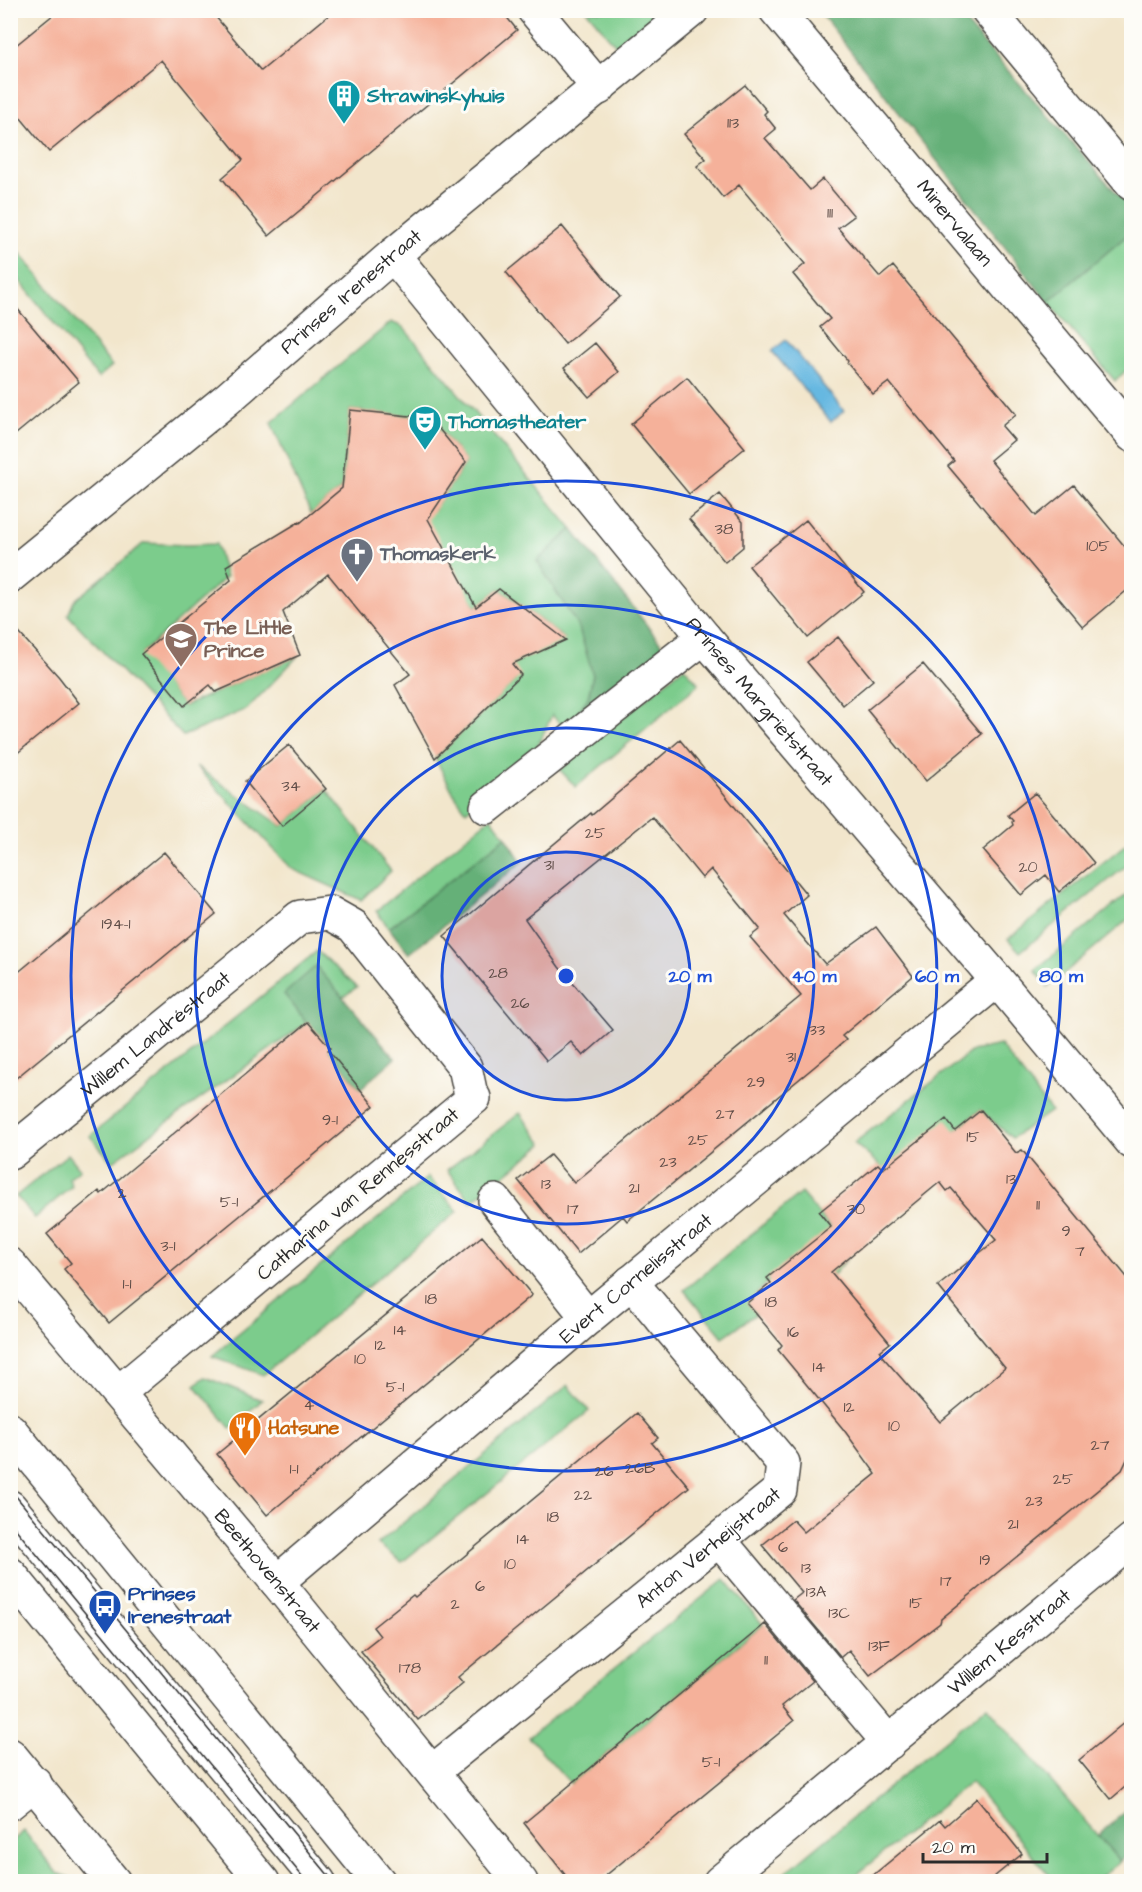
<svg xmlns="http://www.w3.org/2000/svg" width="1142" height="1892" font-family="'Architects Daughter',sans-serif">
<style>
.green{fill:#7ccc8c;stroke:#547c5c;stroke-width:1.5}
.forest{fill:#65b078;stroke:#486e52;stroke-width:1.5}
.water{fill:#66b8e1;stroke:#487286;stroke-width:1.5}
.building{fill:#f5b19a;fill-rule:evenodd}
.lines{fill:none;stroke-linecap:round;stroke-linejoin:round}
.minor-casing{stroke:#494743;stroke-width:36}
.major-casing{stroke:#494743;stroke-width:36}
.minor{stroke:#fff;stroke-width:33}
.major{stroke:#fff;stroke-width:33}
.tram{stroke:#2b2b2b;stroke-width:1.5}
.ring{fill:none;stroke:#1d4ed8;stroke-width:3}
.labels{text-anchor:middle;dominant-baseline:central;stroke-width:6;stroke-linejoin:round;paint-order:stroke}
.number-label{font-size:16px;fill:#5e4c47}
.culture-label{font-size:20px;font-weight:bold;fill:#0d838f;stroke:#fdfcf7;text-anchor:start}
.street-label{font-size:20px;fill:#2b2b2b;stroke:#fdfcf7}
.worship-label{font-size:20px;font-weight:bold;fill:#5b616d;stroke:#fdfcf7;text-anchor:start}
.education-label{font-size:20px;font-weight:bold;fill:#785e54;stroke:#fdfcf7;text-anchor:start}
.food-label{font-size:20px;font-weight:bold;fill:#c56008;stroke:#fdfcf7;text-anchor:start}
.transit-label{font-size:20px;font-weight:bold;fill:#164399;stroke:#fdfcf7;text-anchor:start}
.centre{fill:#1d4ed8;stroke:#fdfcf7;stroke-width:3}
.ring-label{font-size:18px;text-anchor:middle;font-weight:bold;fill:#1d4ed8;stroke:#fdfcf7;stroke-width:6;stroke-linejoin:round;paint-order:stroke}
</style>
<rect width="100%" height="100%" fill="#fdfcf7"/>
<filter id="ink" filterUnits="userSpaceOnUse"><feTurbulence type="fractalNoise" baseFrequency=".0167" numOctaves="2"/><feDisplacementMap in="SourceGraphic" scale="12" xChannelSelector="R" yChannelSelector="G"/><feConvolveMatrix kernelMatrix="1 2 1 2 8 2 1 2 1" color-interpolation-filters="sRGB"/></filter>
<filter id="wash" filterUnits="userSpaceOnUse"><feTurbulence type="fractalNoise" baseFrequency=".008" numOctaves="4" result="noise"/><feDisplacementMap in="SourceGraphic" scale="24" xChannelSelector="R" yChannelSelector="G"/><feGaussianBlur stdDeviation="1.35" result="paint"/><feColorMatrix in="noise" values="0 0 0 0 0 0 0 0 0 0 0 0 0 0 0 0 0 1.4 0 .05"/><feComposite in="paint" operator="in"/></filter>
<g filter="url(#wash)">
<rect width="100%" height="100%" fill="#f2e6cc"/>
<!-- green -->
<path class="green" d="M587,11H661L617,47Z
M1131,232V366L1115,381L1048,302Z
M11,242L112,366L98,378L11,270Z
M391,322L403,327L572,529L537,561L579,628L593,675L588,698L579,711V722L561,725L552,715L533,756L466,811L454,794L435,758L516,679L510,665L565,639L499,589L476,607L417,512L433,511L466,462L430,418L350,410L342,488L311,514L271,423Z
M144,543L186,545L216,544L226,577L142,653L184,706L298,656L247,709L183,736L68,615L74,601Z
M684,667L699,684L576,787L560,770Z
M196,766L282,826L326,789L391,871L361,900L292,869Z
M491,817L506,837L389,928L376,911Z
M1131,840V862L1020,952L1008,939Z
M1131,891V917L1048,987L1035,970Z
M317,951L357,987L112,1162L90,1136Z
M1000,1045L1051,1111L1012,1138L980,1110L955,1131L938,1157L898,1187L878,1164L854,1143L972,1051Z
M520,1113L543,1144L471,1202L447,1170Z
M68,1154L80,1169L69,1178L72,1186L35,1218L16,1196Z
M428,1177L458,1211L263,1375L212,1356Z
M801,1193L852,1253L819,1292L789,1260L748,1303L756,1314L723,1337L684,1290Z
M205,1377L262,1400L231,1429L195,1385Z
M568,1385L589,1411L402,1562L378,1544Z
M725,1579L763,1625L571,1784L529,1737Z
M987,1706L1120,1862L1096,1881H1054L971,1782L848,1881L774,1882Z
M24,1831L57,1873L79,1881H11V1842Z"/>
<!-- forest -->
<path class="forest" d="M819,11H955L1131,209V232L1048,302Z
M572,529L666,650L579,722L578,711L588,698L593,675L579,628L537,561Z
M506,837L522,862L409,954L389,928Z
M316,966L395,1058L360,1089L284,994Z
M1131,1807V1852L1120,1862L1098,1835Z"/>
<!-- water -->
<path class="water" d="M786,340L844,411L831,422L772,351Z"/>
<g id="blocks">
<!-- building -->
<path class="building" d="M59,10H210L261,71L335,10H501L517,30L269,236L222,178L243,160L161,60L49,152L10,105V50Z
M745,85L767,111L764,114L776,129L765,138L810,190L823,179L854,216L838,228L880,277L893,266L1016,414L1002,426L1014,440L990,460L1036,516L1074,485L1131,554V587L1083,627L948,466L954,461L889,382L873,394L847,363L848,361L820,327L830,319L793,274L805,264L739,185L723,198L697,166L706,159L684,134Z
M562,226L620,297L565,344L506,272Z
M10,300L79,382L10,439Z
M595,343L619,372L589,397L564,368Z
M687,377L745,448L689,494L631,424Z
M350,410L430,418L466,462L428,519L476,607L499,589L566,640L512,664L521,675L435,758L395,685L410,674L328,574L283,612L300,655L216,692L210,685L184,706L141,654L231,580L226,566L299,522L300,523L342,488Z
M720,494L743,522V547L725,562L689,519Z
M806,520L864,592L808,638L749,566Z
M10,623L59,677L79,703L10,759Z
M838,637L873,680L843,705L807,662Z
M923,664L982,734L926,781L867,710Z
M680,740L807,895L784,915L825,964L876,927L913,976L842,1036L846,1040L814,1067L627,1221L623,1216L578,1254L518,1180L550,1155L574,1183L801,996L750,937L760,929L711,869L702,878L652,817L525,919L559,967L613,1030L583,1056L571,1042L547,1061L444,936L591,813L592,815Z
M289,745L326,789L282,826L245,781Z
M1035,793L1094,863L1059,892L1046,875L1021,895L983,850L1013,825L1012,822L1013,821L1008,815Z
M164,852L216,914L10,1083V979Z
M308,1022L331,1048L328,1050L374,1106L109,1323L64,1269L71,1263L47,1234L99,1191L101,1194Z
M981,1110L1016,1153L1022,1150L1131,1282V1451L1122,1470L941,1619L940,1623L870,1676L849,1650L841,1657L793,1600L802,1593L762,1545L793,1520L804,1532L876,1474L844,1430L778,1350L782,1345L747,1303L771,1283L767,1278L831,1227L819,1212L849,1188L878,1164L883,1169L946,1119L955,1131ZM940,1182L947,1191L951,1188L996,1240L938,1286L1005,1368L940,1422L882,1356L880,1351L890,1343L831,1272Z
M482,1236L532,1295L267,1515L217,1454Z
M637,1413L658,1438L652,1443L689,1487L458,1677L463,1683L418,1720L361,1651L380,1636L373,1627L413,1595L415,1597Z
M765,1624L813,1681L782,1706L794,1721L599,1881H570L524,1823Z
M1131,1717V1782L1111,1799L1079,1760Z
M977,1798L1022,1854L989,1881H866L940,1820L945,1826Z"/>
</g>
</g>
<g filter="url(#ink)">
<use href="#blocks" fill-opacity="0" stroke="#494743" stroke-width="1.5"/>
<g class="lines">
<!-- minor casing -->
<g class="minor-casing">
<g id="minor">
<path d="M534,10L599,88"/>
<path id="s1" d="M776,10L1132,435"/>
<path d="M988,10L1132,184"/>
<path id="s2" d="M393,255L704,637L997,980L1132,1142"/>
<path id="s3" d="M10,576L226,400L393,255L692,10"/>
<path d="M487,807L704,637"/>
<path id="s4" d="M10,1153L300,917L330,913L353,926L465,1067L471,1095L474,1098L118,1393"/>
<path d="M495,1201L588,1318"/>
<path id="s5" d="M10,1265L277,1582L521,1882"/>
<path d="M10,1507L319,1882"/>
<path d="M719,1540L889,1743"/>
<path id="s6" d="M277,1582L588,1318L997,980"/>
<path d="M10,1755L114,1882"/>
<path id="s7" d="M432,1772L780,1490L783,1463L631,1282"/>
<path d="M10,1803L35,1783"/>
<path id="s8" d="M720,1882L1132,1540"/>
</g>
</g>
<!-- major casing -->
<g class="major-casing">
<path id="major" d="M10,1430L379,1882
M10,1574L263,1882"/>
</g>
<!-- minor -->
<use href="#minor" class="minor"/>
<!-- major -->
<use href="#major" class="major"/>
<!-- tram -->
<path class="tram" d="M10,1489L334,1882
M10,1522L307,1882"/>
</g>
</g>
<!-- distance rings -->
<circle cx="566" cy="976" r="124" fill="#1d4ed8" fill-opacity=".12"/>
<g class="ring">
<circle cx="566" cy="976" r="124"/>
<circle cx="566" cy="976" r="248"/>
<circle cx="566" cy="976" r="371"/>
<circle cx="566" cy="976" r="495"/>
</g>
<!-- icons -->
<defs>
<g id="building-pin" transform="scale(1.725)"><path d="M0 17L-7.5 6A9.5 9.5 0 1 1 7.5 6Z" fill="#0f9aa8" stroke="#fdfcf7"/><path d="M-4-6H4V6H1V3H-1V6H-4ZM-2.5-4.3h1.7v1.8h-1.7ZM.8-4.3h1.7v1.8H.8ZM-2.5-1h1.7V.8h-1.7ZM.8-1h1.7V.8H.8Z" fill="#fff"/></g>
<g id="theatre-pin" transform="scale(1.725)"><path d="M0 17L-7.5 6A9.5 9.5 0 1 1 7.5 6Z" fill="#0f9aa8" stroke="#fdfcf7"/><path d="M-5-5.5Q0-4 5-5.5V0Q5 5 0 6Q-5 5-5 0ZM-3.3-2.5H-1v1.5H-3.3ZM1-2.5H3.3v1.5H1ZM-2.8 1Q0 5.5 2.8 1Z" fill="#fff"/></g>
<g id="church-pin" transform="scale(1.725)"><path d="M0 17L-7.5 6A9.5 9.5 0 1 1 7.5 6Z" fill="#6b7280" stroke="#fdfcf7"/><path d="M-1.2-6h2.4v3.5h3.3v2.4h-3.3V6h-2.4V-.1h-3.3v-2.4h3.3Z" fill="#fff"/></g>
<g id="school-pin" transform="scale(1.725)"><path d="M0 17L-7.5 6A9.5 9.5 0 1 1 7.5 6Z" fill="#8d6e63" stroke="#fdfcf7"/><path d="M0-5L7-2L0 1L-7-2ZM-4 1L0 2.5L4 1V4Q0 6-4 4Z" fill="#fff"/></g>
<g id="restaurant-pin" transform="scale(1.725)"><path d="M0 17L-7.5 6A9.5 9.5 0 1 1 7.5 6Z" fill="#e8710a" stroke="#fdfcf7"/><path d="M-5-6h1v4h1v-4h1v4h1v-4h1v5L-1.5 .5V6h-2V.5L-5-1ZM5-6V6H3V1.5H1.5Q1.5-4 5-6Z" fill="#fff"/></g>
<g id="bus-pin" transform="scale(1.725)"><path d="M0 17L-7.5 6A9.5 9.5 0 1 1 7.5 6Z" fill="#1a4fb4" stroke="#fdfcf7"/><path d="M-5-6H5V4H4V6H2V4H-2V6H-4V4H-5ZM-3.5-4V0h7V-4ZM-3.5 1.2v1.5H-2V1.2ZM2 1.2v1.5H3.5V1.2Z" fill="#fff"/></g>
</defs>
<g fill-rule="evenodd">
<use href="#building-pin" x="344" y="96"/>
<use href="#theatre-pin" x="425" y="422"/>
<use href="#church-pin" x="357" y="554"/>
<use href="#school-pin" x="181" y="639"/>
<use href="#restaurant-pin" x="245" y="1428"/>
<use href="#bus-pin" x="105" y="1606"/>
</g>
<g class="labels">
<!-- number labels -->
<g class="number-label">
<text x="733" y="123">113</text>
<text x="830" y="213">111</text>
<text x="724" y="529">38</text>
<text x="1098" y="546">105</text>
<text x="291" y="786">34</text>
<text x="595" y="833">25</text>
<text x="549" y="865">31</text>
<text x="1028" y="867">20</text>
<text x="116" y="924">194-1</text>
<text x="498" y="973">28</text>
<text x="520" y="1003">26</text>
<text x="817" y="1030">33</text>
<text x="791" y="1057">31</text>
<text x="756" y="1082">29</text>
<text x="725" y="1114">27</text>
<text x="330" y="1120">9-1</text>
<text x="973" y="1137">15</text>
<text x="698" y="1140">25</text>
<text x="668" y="1162">23</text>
<text x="1011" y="1179">13</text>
<text x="546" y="1184">13</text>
<text x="634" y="1188">21</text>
<text x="122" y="1193">2</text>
<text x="229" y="1202">5-1</text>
<text x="1038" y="1205">11</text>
<text x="573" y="1209">17</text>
<text x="856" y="1209">30</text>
<text x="1066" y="1231">9</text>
<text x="168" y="1246">3-1</text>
<text x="1080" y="1251">7</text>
<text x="127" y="1284">1-1</text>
<text x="431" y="1299">18</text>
<text x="771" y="1302">18</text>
<text x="400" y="1330">14</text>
<text x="793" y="1332">16</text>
<text x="380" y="1345">12</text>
<text x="360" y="1359">10</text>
<text x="819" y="1367">14</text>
<text x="395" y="1387">5-1</text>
<text x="309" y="1405">4</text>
<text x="849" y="1407">12</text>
<text x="894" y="1426">10</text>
<text x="1100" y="1445">27</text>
<text x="640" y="1468">26B</text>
<text x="294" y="1469">1-1</text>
<text x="604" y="1471">26</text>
<text x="1063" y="1479">25</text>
<text x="583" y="1495">22</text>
<text x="1034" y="1501">23</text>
<text x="553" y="1517">18</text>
<text x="1013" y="1524">21</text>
<text x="523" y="1539">14</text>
<text x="783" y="1547">6</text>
<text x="985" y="1560">19</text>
<text x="510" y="1564">10</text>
<text x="806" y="1568">13</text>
<text x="946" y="1581">17</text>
<text x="480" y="1586">6</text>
<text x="816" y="1592">13A</text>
<text x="916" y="1603">15</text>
<text x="455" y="1604">2</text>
<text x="839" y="1613">13C</text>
<text x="879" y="1646">13F</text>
<text x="766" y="1660">11</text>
<text x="410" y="1668">178</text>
<text x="711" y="1762">5-1</text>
</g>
<!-- culture labels -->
<g class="culture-label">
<text x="367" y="96">Strawinskyhuis</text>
<text x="448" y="422">Thomastheater</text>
</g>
<!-- street labels -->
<g class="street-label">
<text stroke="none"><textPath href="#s1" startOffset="278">Minervalaan</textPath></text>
<text stroke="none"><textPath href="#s3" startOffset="444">Prinses Irenestraat</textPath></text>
<text stroke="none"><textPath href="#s2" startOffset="578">Prinses Margrietstraat</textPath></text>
<text stroke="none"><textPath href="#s4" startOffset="188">Willem Landréstraat</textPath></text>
<text transform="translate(358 1194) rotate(-40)">Catharina van Rennesstraat</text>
<text stroke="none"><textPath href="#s6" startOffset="470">Evert Cornelisstraat</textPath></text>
<text stroke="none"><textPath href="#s7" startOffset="356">Anton Verheijstraat</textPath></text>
<text stroke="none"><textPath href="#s5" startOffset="400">Beethovenstraat</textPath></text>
<text stroke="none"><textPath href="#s8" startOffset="376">Willem Kesstraat</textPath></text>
</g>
<!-- worship labels -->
<g class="worship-label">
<text x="380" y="554">Thomaskerk</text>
</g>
<!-- education labels -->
<g class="education-label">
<text x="204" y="628">The Little<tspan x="204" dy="23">Prince</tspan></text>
</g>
<!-- food labels -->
<g class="food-label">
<text x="268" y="1428">Hatsune</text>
</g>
<!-- transit labels -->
<g class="transit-label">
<text x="128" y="1594">Prinses<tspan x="128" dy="23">Irenestraat</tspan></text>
</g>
</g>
<circle cx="566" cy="976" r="9" class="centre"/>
<g class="ring-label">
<text x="690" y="982">20 m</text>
<text x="814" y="982">40 m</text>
<text x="937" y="982">60 m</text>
<text x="1061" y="982">80 m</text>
</g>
<!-- margin -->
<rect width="1142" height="1892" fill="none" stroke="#fdfcf7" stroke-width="36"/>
<!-- scale -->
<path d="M923 1853v9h124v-9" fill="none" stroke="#2b2b2b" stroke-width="3"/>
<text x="932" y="1853" font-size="18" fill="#2b2b2b" stroke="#fdfcf7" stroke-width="4.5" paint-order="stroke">20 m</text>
</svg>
